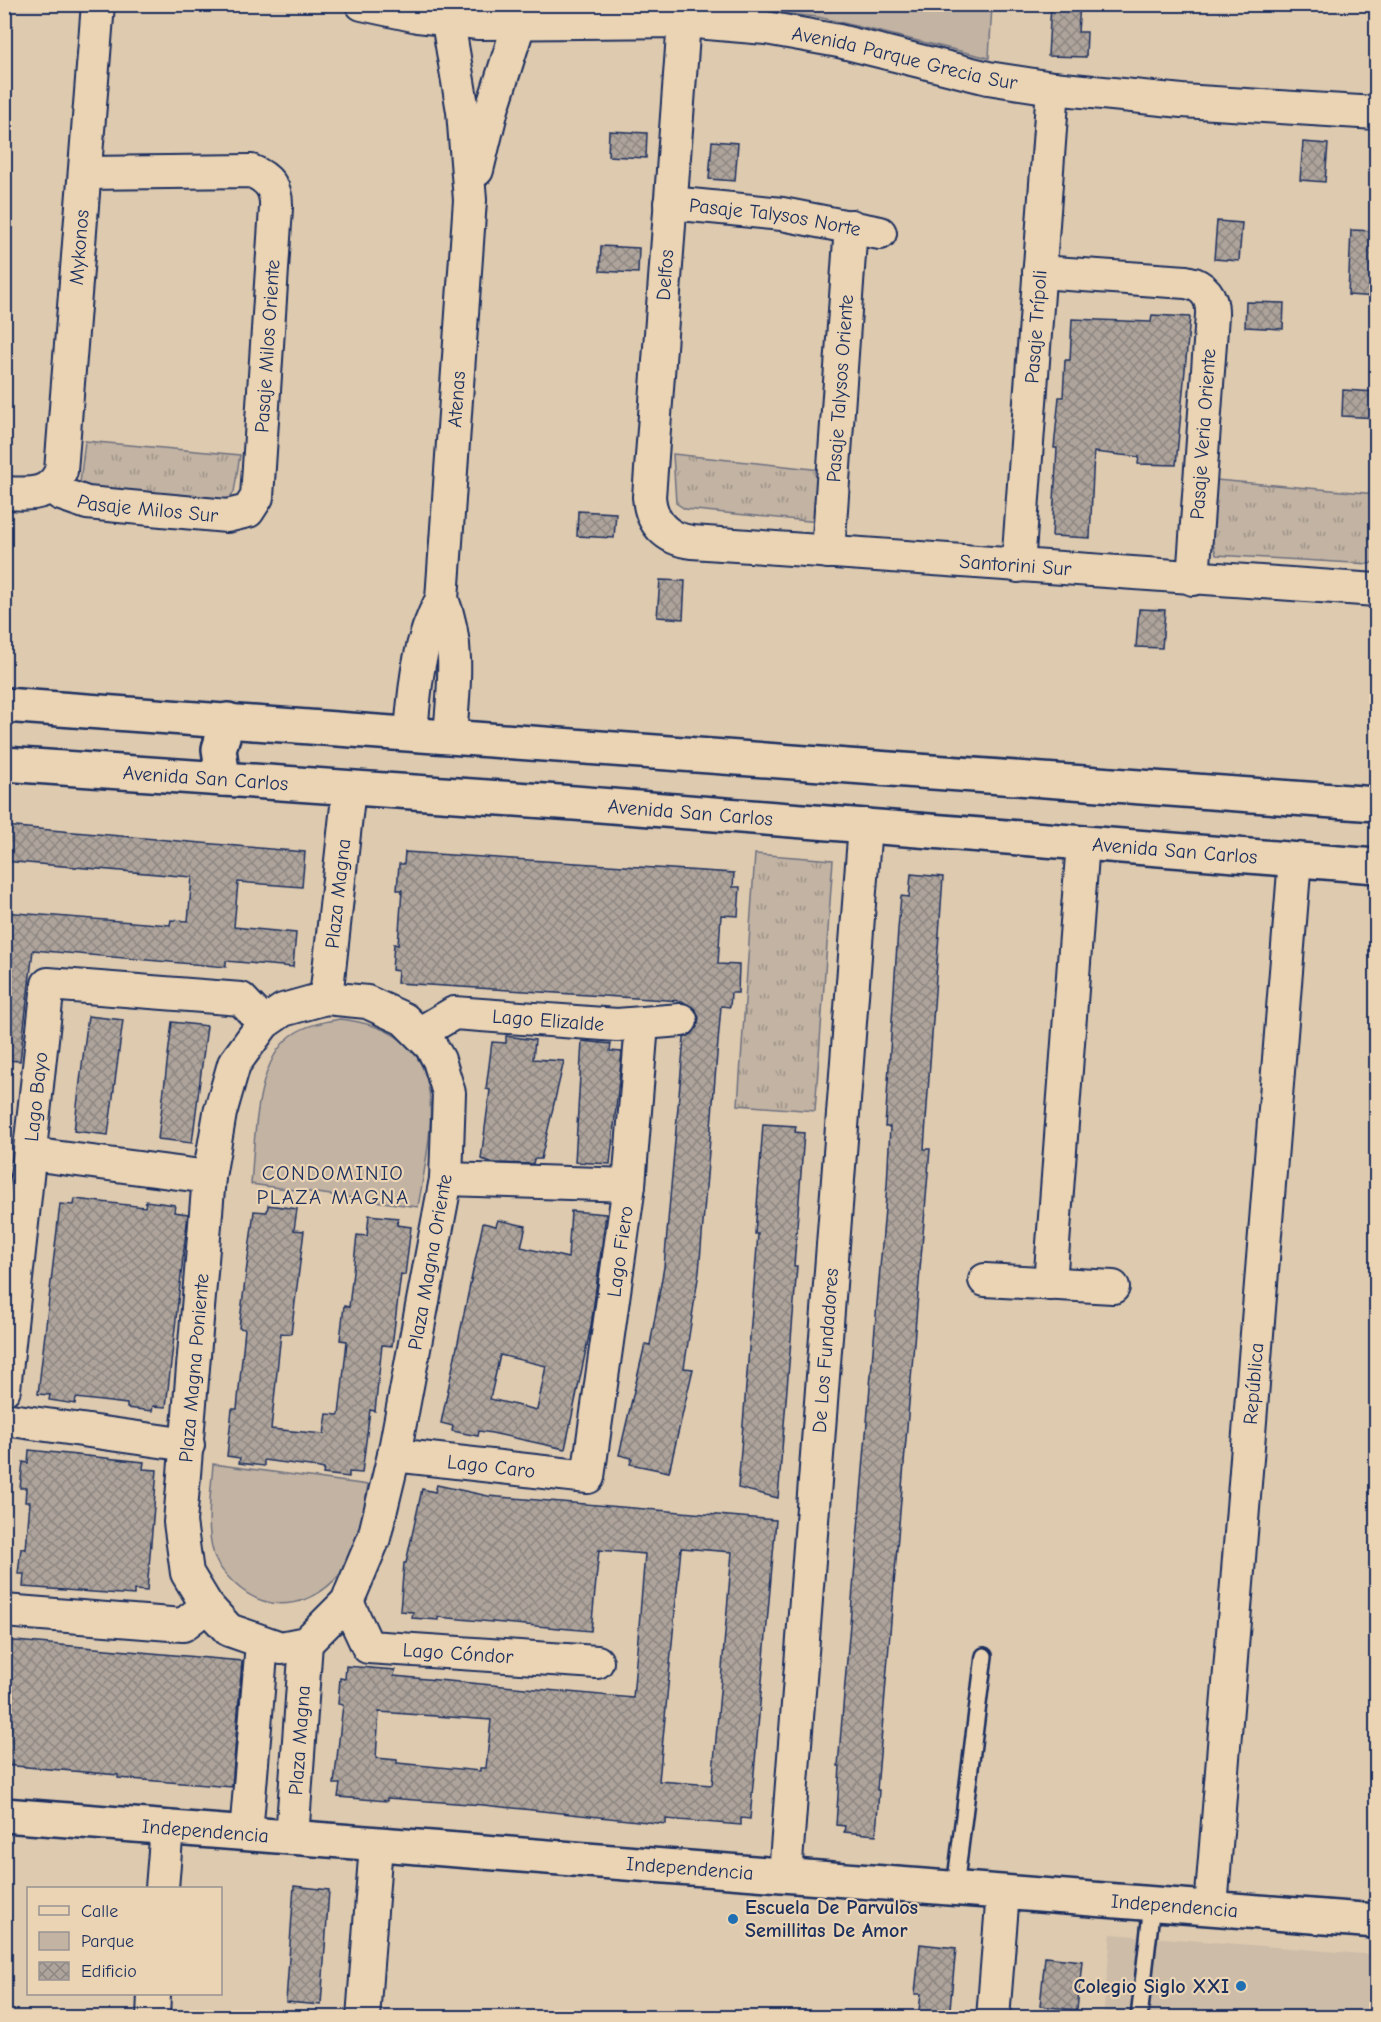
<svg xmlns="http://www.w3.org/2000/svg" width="1381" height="2022" font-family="'Comic Neue',sans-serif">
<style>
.built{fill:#ccbca8}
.grass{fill:url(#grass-tufts);stroke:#6e7180;stroke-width:1.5}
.green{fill:#c2b3a3;stroke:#6e7180;stroke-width:1.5}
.building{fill:url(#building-cross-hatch);stroke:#1b2f5e;stroke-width:1.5;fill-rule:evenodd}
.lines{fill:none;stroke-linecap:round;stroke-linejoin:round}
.lane-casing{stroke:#1b2f5e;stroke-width:20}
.street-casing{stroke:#1b2f5e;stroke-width:36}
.secondary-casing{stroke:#1b2f5e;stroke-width:38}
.lane{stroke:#ebd4b4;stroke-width:15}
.street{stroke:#ebd4b4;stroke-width:32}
.secondary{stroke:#ebd4b4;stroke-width:33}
.poi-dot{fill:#1f6fb2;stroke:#ebd4b4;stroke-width:2}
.labels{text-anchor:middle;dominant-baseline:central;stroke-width:4.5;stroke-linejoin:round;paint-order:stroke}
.street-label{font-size:20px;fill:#1b2f5e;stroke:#ebd4b4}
.poi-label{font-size:20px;font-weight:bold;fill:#1b2f5e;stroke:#ebd4b4;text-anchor:start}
.neighbourhood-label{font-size:21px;letter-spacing:1.5px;fill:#1b2f5e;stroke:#ebd4b4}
</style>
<defs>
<pattern id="grass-tufts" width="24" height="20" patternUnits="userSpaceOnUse" patternTransform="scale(1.5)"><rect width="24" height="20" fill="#c2b3a3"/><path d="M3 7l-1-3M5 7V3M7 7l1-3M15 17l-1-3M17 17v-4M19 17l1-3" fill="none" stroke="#9d9288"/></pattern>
<pattern id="building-cross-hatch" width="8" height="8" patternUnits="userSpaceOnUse" patternTransform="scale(1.5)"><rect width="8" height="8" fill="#aea49b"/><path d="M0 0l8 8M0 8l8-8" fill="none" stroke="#8d8682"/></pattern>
</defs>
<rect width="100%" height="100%" fill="#decaaf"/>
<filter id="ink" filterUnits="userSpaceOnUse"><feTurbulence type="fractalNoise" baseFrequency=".0167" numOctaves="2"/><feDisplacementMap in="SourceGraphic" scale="12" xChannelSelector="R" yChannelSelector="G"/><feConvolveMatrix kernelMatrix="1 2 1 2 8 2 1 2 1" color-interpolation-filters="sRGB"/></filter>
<g filter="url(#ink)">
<!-- built -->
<path class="built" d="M1111,1934L1376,1955V2017L1103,2018Z"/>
<!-- grass -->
<path class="grass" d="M85,441L240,455L234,492L225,503L82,492L80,483Z
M673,454L821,470L818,522L685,509L676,503Z
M1216,480L1376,494V559L1370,564L1216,555L1211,536Z
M755,854L833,860L815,1111L738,1105Z"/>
<!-- green -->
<path class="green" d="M698,5H992L989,58L818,17Z
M340,1019C456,1032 433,1121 418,1207L251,1184C255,1142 254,1062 292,1035C306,1025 323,1022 340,1019Z
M213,1464L368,1485C363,1511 361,1546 345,1568C317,1605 272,1618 235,1584C227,1576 217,1566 214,1555C205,1526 211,1493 213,1464Z"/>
<!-- building -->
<path class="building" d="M1051,4H1080L1078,32H1087L1086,57L1048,56Z
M609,131L647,133L646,158L608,156Z
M712,141L738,143L735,181L709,179Z
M1303,142L1328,144L1325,182L1300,180Z
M1217,221L1242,223L1239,261L1214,259Z
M1351,230L1377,231V297L1348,295Z
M601,246L639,248L638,273L600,271Z
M1246,302L1284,303L1283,329L1245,327Z
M1152,315L1190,317L1176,465L1138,464L1139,457L1094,452L1090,538L1052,536L1057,448H1054L1059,397H1063L1065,360H1070L1072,319L1151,322Z
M1343,390L1377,392V418L1342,416Z
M578,511L616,513L614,538L577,536Z
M660,580L685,581L683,619L657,617Z
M1139,609L1165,610L1162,648L1136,647Z
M4,826L305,852L302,887L238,882L234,927L296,933L293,967L226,961V967L33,950L20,1061L4,1060V912L170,925L171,920L188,921L192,877L4,861Z
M405,852L734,873L733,887H740L738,916L721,915L718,964L739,965L738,993H731L730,1007L721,1006L699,1272L684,1368L693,1369L669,1472L630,1464L632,1458L619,1455L645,1344L650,1345L664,1267L684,1038L692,1034L697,1027L699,1018L696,1010L682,1001L397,983L398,971L392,970L394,944L398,945L402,890H397L399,864H404Z
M911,874L943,877L924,1149H930L877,1790H879L876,1835L844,1832L845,1826L836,1825L840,1766H838L887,1185L890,1127H885L898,929L901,896L909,897Z
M88,1016L123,1020L108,1135L74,1131Z
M172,1022L207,1026L192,1143L158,1139Z
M506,1036L535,1040L533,1059L564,1061L541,1159H534L533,1164L494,1163L481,1159L490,1090L486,1089L492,1042L506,1043Z
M582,1041L611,1044L610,1051L622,1052L610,1164L575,1162Z
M763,1124L796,1126L795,1132L804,1133L794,1266H797L778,1498L738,1488L758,1234H755Z
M75,1199L145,1207L146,1201L175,1205L174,1212L188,1214L166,1407L153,1406L152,1411L127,1408V1404L76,1398L75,1404L49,1400L50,1395L38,1394L60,1204L74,1205Z
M268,1205L297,1209L294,1230L304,1231L291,1334L281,1333L271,1429L324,1434L327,1414L339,1415L347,1341L340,1340L344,1306L349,1307L357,1235L367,1236L369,1215L398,1218L397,1225L411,1227L405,1275L401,1274L392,1346L382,1345L375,1411L370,1410L362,1473L349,1472V1477L323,1474L324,1469L310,1466L264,1460V1466L239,1463L240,1458L227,1456L232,1409H237L245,1329L239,1328L254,1211L267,1212Z
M571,1211L606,1214L591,1326L565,1449L492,1433L479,1431L478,1436L452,1431L453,1426L441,1423L483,1223L496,1226L498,1220L526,1226L521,1247L568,1258ZM500,1355L546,1366L537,1410L490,1399Z
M29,1450L144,1462L143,1469L157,1470L147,1591L134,1590V1595L23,1587L24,1574H18L21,1548L26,1549L30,1502H25L26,1488H20L23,1462L28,1463Z
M437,1485L488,1496L776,1520L750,1819L741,1818V1825L666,1819V1824L483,1805L387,1798V1801L338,1797L340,1784H334L343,1705L338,1704L340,1678L345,1679L346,1666L395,1670L394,1676L633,1698L645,1554L599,1550L591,1631L438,1617V1620L412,1618L413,1612L400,1611L404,1563H406L422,1489L435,1492ZM681,1548L732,1552L712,1785L659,1781ZM379,1712L491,1720L486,1768H480V1771L397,1763V1760L376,1758Z
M4,1640L242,1661L232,1787L118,1778V1775L4,1765Z
M294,1886L329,1890L321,2005L286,2002Z
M920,1944L956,1948L949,2018H918L921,1994H915Z
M1045,1957L1082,1961L1077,2010L1040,2006Z"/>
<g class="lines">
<!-- lane casing -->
<g class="lane-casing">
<path id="lane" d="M955,1888L984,1656
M1139,2018L1152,1904"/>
</g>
<!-- street casing -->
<g class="street-casing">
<g id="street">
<path id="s1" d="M362,4L418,16L479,23L684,21L766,28L839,41L988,78L1053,88L1182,101L1376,113"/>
<path id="s2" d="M684,21L649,497C651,523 666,539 692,542L1376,590"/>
<path d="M477,170L492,109L525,5"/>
<path id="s3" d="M670,203L782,214L880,233"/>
<path d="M1039,272L1186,282C1204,285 1213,297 1212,315L1193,579"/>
<path id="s4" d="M52,487L61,494L87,503L227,516L248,511L257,497L276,208C277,189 269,178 251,171L85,173"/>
<path id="s5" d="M4,493C29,494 50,497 61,471L98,4"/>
<path id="s6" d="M828,552L851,226"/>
<path id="s7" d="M1018,566L1053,88"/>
<path d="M442,599C460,644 454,688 450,735"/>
<path id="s8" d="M411,733C415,685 418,642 442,599L470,200L463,111L445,4"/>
<path d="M326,998L367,1002L404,1019L431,1046L439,1060L449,1093L446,1179L394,1455L374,1538L347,1602L306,1643L281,1648L229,1630L207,1606L187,1573L180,1522L209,1177L220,1113L234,1064L264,1023L283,1010Z"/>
<path id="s9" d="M326,998L349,788"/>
<path id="s10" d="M420,1033L454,1013L617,1025L681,1020"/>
<path d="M30,1154L209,1177"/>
<path d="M446,1179L629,1185"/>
<path d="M985,1280L1113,1287"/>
<path d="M1050,1284L1083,842"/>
<path id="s11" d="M4,1389L48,984L241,999L264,1023"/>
<path d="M4,1419L188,1445"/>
<path id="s12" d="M394,1455L588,1477L629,1185L642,1024"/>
<path id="s13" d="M347,1602L368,1647L597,1662"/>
<path d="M4,1611L183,1625L207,1606"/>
<path d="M246,1834L262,1643"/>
<path id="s14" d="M292,1838L306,1643"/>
<path id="s15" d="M785,1875L865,825"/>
<path d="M162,1888L167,1827"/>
<path id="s16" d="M1211,1908L1295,859"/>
<path d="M153,2018L154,1994"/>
<path d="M363,2018L376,1844"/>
<path d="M993,2018L1003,1892"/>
</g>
</g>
<!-- secondary casing -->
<g class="secondary-casing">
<g id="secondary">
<path d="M4,705L1376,804"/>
<path id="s17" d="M4,764L574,803L1376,866"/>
<path d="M223,779L219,749L228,720"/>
<path id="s18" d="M4,1815L1376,1921"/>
</g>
</g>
<!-- lane -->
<use href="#lane" class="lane"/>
<!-- street -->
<use href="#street" class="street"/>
<!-- secondary -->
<use href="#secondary" class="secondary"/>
</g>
</g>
<!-- markers -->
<g class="poi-dot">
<circle cx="733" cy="1919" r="6"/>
<circle cx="1241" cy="1986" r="6"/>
</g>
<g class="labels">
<!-- street labels -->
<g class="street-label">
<text stroke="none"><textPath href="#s1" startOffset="548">Avenida Parque Grecia Sur</textPath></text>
<text stroke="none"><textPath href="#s3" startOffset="106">Pasaje Talysos Norte</textPath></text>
<text stroke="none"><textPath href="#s5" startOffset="291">Mykonos</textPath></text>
<text transform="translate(665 275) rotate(-86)">Delfos</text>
<text stroke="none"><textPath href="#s7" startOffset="240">Pasaje Trípoli</textPath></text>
<text stroke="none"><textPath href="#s4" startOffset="369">Pasaje Milos Oriente</textPath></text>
<text stroke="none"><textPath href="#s6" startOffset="164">Pasaje Talysos Oriente</textPath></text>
<text stroke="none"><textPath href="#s8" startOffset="339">Atenas</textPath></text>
<text transform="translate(1203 434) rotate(-86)">Pasaje Veria Oriente</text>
<text stroke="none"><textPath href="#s4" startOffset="100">Pasaje Milos Sur</textPath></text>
<text stroke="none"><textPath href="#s2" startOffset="870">Santorini Sur</textPath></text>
<text stroke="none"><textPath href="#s17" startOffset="202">Avenida San Carlos</textPath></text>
<text stroke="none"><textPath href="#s17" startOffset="688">Avenida San Carlos</textPath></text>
<text stroke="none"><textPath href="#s17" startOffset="1174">Avenida San Carlos</textPath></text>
<text stroke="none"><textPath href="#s9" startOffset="105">Plaza Magna</textPath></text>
<text stroke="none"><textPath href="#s10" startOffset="134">Lago Elizalde</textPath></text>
<text stroke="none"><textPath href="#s11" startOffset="294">Lago Bayo</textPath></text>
<text stroke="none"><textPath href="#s12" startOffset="423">Lago Fiero</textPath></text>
<text transform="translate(430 1262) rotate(-80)">Plaza Magna Oriente</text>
<text stroke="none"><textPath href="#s15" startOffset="526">De Los Fundadores</textPath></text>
<text transform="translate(194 1368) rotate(-85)">Plaza Magna Poniente</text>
<text stroke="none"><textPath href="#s16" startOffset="526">República</textPath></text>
<text stroke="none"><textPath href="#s12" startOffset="98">Lago Caro</textPath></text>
<text stroke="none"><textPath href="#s13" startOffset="140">Lago Cóndor</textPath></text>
<text stroke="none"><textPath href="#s14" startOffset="98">Plaza Magna</textPath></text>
<text stroke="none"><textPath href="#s18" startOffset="202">Independencia</textPath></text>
<text stroke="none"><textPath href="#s18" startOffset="688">Independencia</textPath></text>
<text stroke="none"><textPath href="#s18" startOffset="1174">Independencia</textPath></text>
</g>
<!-- poi labels -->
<g class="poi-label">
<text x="745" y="1907">Escuela De Parvulos<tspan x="745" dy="23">Semillitas De Amor</tspan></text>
<text x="1229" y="1986" text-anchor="end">Colegio Siglo XXI</text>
</g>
<!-- neighbourhood labels -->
<g class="neighbourhood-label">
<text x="333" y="1173">CONDOMINIO<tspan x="333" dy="24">PLAZA MAGNA</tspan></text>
</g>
</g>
<!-- margin -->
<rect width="1381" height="2022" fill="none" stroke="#ebd4b4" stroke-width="24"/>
<rect x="12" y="12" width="1357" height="1998" fill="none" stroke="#1b2f5e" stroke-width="2" filter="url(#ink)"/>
<!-- legend -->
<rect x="27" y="1887" width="195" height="108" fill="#ebd4b4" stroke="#989292" stroke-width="1.5"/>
<rect x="39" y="1906" width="30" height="9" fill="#ebd4b4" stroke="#989292" stroke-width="1.5"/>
<text x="81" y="1917" font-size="18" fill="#1b2f5e">Calle</text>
<rect x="39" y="1932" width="30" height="18" fill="#c2b3a3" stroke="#989292" stroke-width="1.5"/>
<text x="81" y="1947" font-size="18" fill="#1b2f5e">Parque</text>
<rect x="39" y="1962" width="30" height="18" fill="url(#building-cross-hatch)" stroke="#989292" stroke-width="1.5"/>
<text x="81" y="1977" font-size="18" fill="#1b2f5e">Edificio</text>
</svg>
